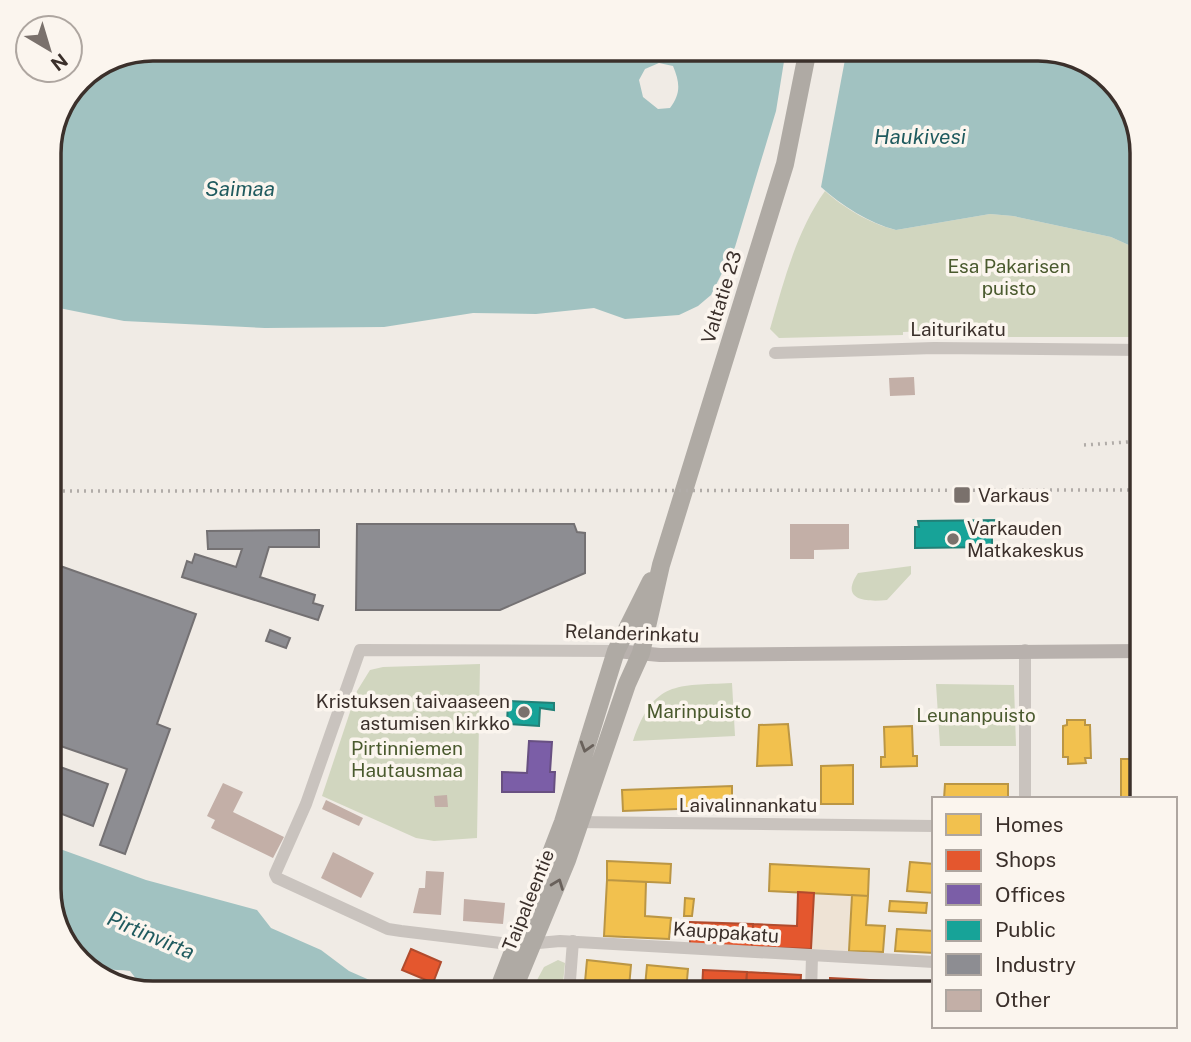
<svg xmlns="http://www.w3.org/2000/svg" width="1191" height="1042" font-family="'Public Sans',sans-serif">
<style>
.green{fill:#d1d6bf}
.plaza{fill:#eee3d5}
.water{fill:#a1c2c1;fill-rule:evenodd}
.homes{fill:#f2c14e;stroke:#bb9644;stroke-width:2}
.shops{fill:#e4572e;stroke:#b14b2d;stroke-width:2}
.offices{fill:#7b5ea7;stroke:#685082;stroke-width:2}
.public{fill:#17a398;stroke:#228077;stroke-width:2}
.industry{fill:#8d8d92;stroke:#747173;stroke-width:2}
.building{fill:#c3afa7}
.lines{fill:none;stroke-linecap:round;stroke-linejoin:round}
.minor{stroke:#c9c3be;stroke-width:12}
.major{stroke:#b8b1ad;stroke-width:14}
.highway{stroke:#afaaa4;stroke-width:18}
.rail{stroke:#b1aca8;stroke-width:3.5;stroke-dasharray:2 5;stroke-linecap:butt}
.oneway{stroke:#69615b}
.poi-dot{fill:#7a716c;stroke:#fbf5ee;stroke-width:2.5}
.labels{text-anchor:middle;dominant-baseline:central;stroke-width:7;stroke-linejoin:round;paint-order:stroke}
.park-label{font-size:19px;fill:#4a5a2e;stroke:#fbf5ee}
.street-label{font-size:19px;fill:#3b302b;stroke:#fbf5ee}
.poi-label{font-size:19px;fill:#3b302b;stroke:#fbf5ee;text-anchor:start}
.water-label{font-size:21px;font-style:italic;fill:#1f5a5e;stroke:#fbf5ee}
.rim{fill:none;stroke:#3b302b;stroke-width:3.5}
</style>
<rect width="100%" height="100%" fill="#f0ebe5"/>
<!-- green -->
<path class="green" d="M825,191C844,208 871,224 896,230L990,214L1013,216L1111,237L1142,251V337H993L975,329L903,332V335L779,338L770,329C784,281 796,232 825,191Z
M911,566V574L887,600C867,602 839,601 858,573Z
M480,664L477,838L434,841L416,838L322,796L357,691L370,670L383,667Z
M732,683L735,736L633,741C654,680 676,686 732,683Z
M936,684L1014,685L1016,746H940Z
M558,960L565,963L562,993H530L544,967Z"/>
<!-- plaza -->
<path class="plaza" d="M814,893L852,895L849,951L811,949Z"/>
<!-- water -->
<path class="water" d="M153,49H786L776,111L735,247L711,295L698,306L679,315L625,319L594,308L536,314L473,313L384,327L265,328L124,321L49,306V146L84,75ZM659,63L673,66C680,83 681,93 670,108L658,109L643,97L639,80L645,69Z
M847,49H1038L1111,79L1142,153V251L1111,237L1013,216L990,214L896,230C869,223 842,206 821,187Z
M49,845L146,880L257,910L271,928L321,950L349,971L399,993H153L144,989L130,971C113,969 96,970 80,963L49,895Z"/>
<!-- homes -->
<path class="homes" d="M1067,720H1085V725H1090L1091,758H1085L1086,763L1068,764V757H1063V726L1067,725Z
M788,724L792,765L757,766L759,725Z
M912,726L913,756H917V766L881,767V757H885L884,727Z
M1121,759H1142V798H1121Z
M853,765V804H821V766Z
M945,784H1008V799H944Z
M732,786V807L623,811L622,790Z
M607,861L671,864L670,883L607,880Z
M910,862L934,864V893L907,891Z
M770,864L869,869L868,896L769,891Z
M607,880L646,882L645,916L671,918L669,939L604,936Z
M852,895L868,896L866,925L885,926L883,952L849,951Z
M685,898L694,899L692,916H684Z
M890,901L927,903L926,913L889,911Z
M897,929L934,931V953L895,951Z
M587,960L631,965L629,987L602,983L601,993H584Z
M647,965L688,969L686,991L645,987Z
M888,981L934,984V993H887Z"/>
<!-- shops -->
<path class="shops" d="M798,892L814,893L811,949L752,947L753,924L797,926Z
M690,922L753,924L752,947L690,944Z
M411,949L441,962L433,983L402,970Z
M703,970L747,972L745,993L702,991Z
M747,972L801,975L800,993L746,990Z
M830,978L888,981L887,993H830Z"/>
<!-- offices -->
<path class="offices" d="M529,741L552,742L550,772H555L554,792H502V772L527,773Z"/>
<!-- public -->
<path class="public" d="M1002,520V529H992V547L915,548V527H919L918,521Z
M508,701L554,703V710L540,708L539,726L507,724Z"/>
<!-- industry -->
<path class="industry" d="M357,524H574L577,532L585,533V573L500,610H356Z
M319,530V547H269L260,577L315,595L313,603L323,606L318,620L182,577L187,561L192,563L195,554L236,567L242,549H208L207,531Z
M49,562L196,614L157,724L170,729L125,854L100,845L127,769L49,742Z
M270,630L290,638L286,648L266,641Z
M49,763L108,784L93,826L57,812L53,822L49,821Z"/>
<!-- building -->
<path class="building" d="M914,377L915,395L890,396L889,378Z
M790,524H849V549L814,550V559H790Z
M223,783L243,792L233,812L284,837L273,858L211,828L215,820L207,816Z
M447,795L448,807H435L434,796Z
M326,800L363,818L359,826L322,809Z
M333,852L374,873L361,898L321,878Z
M426,871L444,872L441,915L413,913L419,888H425Z
M464,899L505,903L503,924L463,921Z"/>
<g class="lines">
<!-- minor -->
<path class="minor" d="M775,353L934,348L1142,350
M1025,650V799
M616,651L360,650L306,804L275,874L277,878L388,929L401,931L517,945L560,941L934,962
M573,822L934,826
M569,993L573,941
M811,993L812,956"/>
<!-- major -->
<path class="major" d="M616,651L660,655L1142,651"/>
<!-- highway -->
<path class="highway" d="M497,993L563,822L616,651L651,581
M512,993L567,860L627,684L641,653L661,565L785,164L808,49"/>
<!-- rail -->
<path class="rail" d="M1084,445L1142,441
M49,491L1142,490"/>
</g>
<!-- one-way arrows -->
<defs><path id="oneway-chevron" d="M-2-3.5L2.5 0L-2 3.5" fill="none" stroke-width="1.6" stroke-linecap="round" stroke-linejoin="round" transform="scale(1.75)"/></defs>
<g class="oneway">
<use href="#oneway-chevron" transform="translate(586 747) rotate(107)"/>
<use href="#oneway-chevron" transform="translate(558 884) rotate(-69)"/>
</g>
<!-- markers -->
<g class="poi-dot">
<rect x="953" y="486" width="18" height="18" rx="3.5"/>
<circle cx="953" cy="539" r="7"/>
<circle cx="524" cy="712" r="7"/>
</g>
<g class="labels">
<!-- park labels -->
<g class="park-label">
<text x="1009" y="266">Esa Pakarisen<tspan x="1009" dy="22">puisto</tspan></text>
<text x="699" y="711">Marinpuisto</text>
<text x="976" y="715">Leunanpuisto</text>
<text x="407" y="748">Pirtinniemen<tspan x="407" dy="22">Hautausmaa</tspan></text>
</g>
<!-- street labels -->
<g class="street-label">
<text transform="translate(721 297) rotate(-73)">Valtatie 23</text>
<text x="958" y="329">Laiturikatu</text>
<text transform="translate(632 633) rotate(2)">Relanderinkatu</text>
<text x="748" y="805">Laivalinnankatu</text>
<text transform="translate(528 900) rotate(-68)">Taipaleentie</text>
<text transform="translate(726 932) rotate(4)">Kauppakatu</text>
</g>
<!-- poi labels -->
<g class="poi-label">
<text x="978" y="495">Varkaus</text>
<text x="967" y="528">Varkauden<tspan x="967" dy="22">Matkakeskus</tspan></text>
<text x="510" y="701" text-anchor="end">Kristuksen taivaaseen<tspan x="510" dy="22">astumisen kirkko</tspan></text>
</g>
<!-- water labels -->
<g class="water-label">
<text x="920" y="136">Haukivesi</text>
<text x="240" y="188">Saimaa</text>
<text transform="translate(151 935) rotate(23)">Pirtinvirta</text>
</g>
</g>
<!-- crop -->
<path d="M0 0H1191V1042H0ZM153 61H1038A92 92 0 0 1 1130 153V889A92 92 0 0 1 1038 981H153A92 92 0 0 1 61 889V153A92 92 0 0 1 153 61Z" fill="#fbf5ee" fill-rule="evenodd"/>
<path class="rim" d="M153 61H1038A92 92 0 0 1 1130 153V889A92 92 0 0 1 1038 981H153A92 92 0 0 1 61 889V153A92 92 0 0 1 153 61Z"/>
<!-- legend -->
<rect x="932" y="797" width="245" height="231" fill="#fbf5ee" stroke="#aea6a0" stroke-width="2"/>
<rect x="946" y="814" width="35" height="21" fill="#f2c14e" stroke="#aea6a0" stroke-width="2"/>
<text x="995" y="832" font-size="21" fill="#3b302b">Homes</text>
<rect x="946" y="850" width="35" height="21" fill="#e4572e" stroke="#aea6a0" stroke-width="2"/>
<text x="995" y="867" font-size="21" fill="#3b302b">Shops</text>
<rect x="946" y="884" width="35" height="21" fill="#7b5ea7" stroke="#aea6a0" stroke-width="2"/>
<text x="995" y="902" font-size="21" fill="#3b302b">Offices</text>
<rect x="946" y="920" width="35" height="21" fill="#17a398" stroke="#aea6a0" stroke-width="2"/>
<text x="995" y="937" font-size="21" fill="#3b302b">Public</text>
<rect x="946" y="954" width="35" height="21" fill="#8d8d92" stroke="#aea6a0" stroke-width="2"/>
<text x="995" y="972" font-size="21" fill="#3b302b">Industry</text>
<rect x="946" y="990" width="35" height="21" fill="#c3afa7" stroke="#aea6a0" stroke-width="2"/>
<text x="995" y="1007" font-size="21" fill="#3b302b">Other</text>
<!-- north arrow -->
<g transform="translate(49 49) rotate(142)"><circle r="33" fill="#fbf5ee" stroke="#aea6a0" stroke-width="2"/>
<path d="M0-5L12 26L0 18L-12 26Z" fill="#7a716c"/>
<text y="-10" font-size="19" font-weight="bold" text-anchor="middle" fill="#3b302b">N</text>
</g>
</svg>
